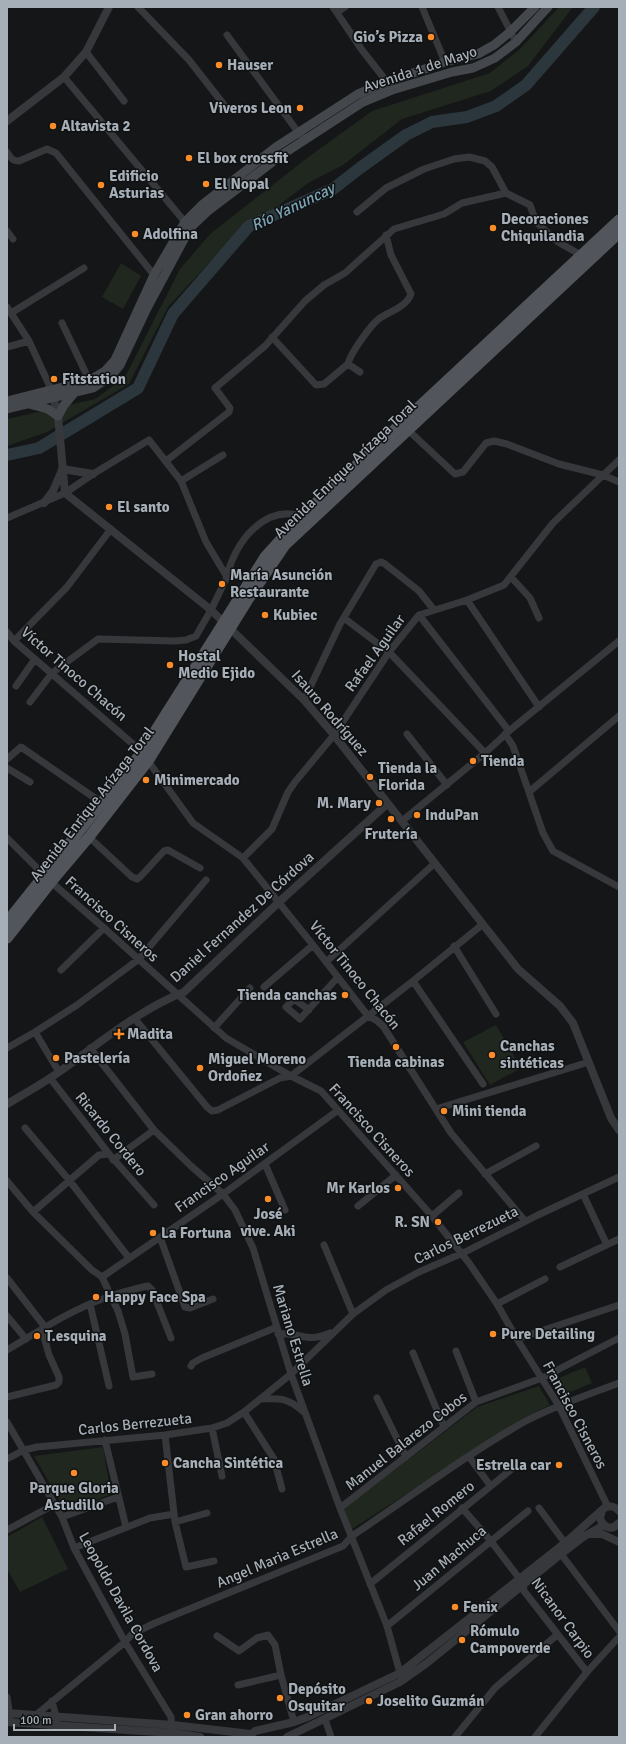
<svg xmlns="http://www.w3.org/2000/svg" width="626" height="1744" font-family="Signika,sans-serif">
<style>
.green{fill:#1f271f}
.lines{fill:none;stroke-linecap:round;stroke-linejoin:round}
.river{stroke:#2b373c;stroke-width:12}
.minor{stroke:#36383c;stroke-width:7}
.tertiary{stroke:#36383c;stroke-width:8}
.secondary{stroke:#44484c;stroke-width:9}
.primary{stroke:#52565c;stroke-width:11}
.poi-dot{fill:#fa8c2a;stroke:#101112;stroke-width:1.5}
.labels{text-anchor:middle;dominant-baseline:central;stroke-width:3;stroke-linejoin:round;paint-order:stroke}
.poi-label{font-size:15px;font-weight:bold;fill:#a6afb8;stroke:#101112;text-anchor:start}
.street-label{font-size:15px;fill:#a6afb8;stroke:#101112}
.water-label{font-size:16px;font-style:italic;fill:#7ca5b5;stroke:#101112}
</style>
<rect width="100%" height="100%" fill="#151617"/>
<!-- green -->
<path class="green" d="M559,7H573L528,66L491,91L402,119L343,165L308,183L219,252L168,307L129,384L47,432L7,446V419L95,399L125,377L180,269L210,234L303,161L372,111L490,73L521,48Z
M121,263L141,276L123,309L102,297Z
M496,1025L521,1068L490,1085L463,1042Z
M585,1367L592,1383L561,1396L554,1380Z
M539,1386L550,1405L526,1417L352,1529L345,1513V1508L477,1407Z
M103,1447L111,1494L66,1512L34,1456Z
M42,1517L68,1569L20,1592L7,1569V1537Z"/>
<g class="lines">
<!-- river -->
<path class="river" d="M7,455L39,448L138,388L173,314L249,226L333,189L360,168L406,135L432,122L467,117L496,106L526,85L594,7"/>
<!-- minor -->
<path class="minor" d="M138,7L189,60L225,106
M333,7L362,50L387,82
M422,7L445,62
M498,7L516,42
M337,12L345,7
M227,35L298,132L305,139
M86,52L124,101
M64,77L185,222
M7,152C10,157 12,161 19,161L47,149L56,153L154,275L161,281
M357,212L386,188L424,169L454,159L469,157L485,161L492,167L506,193
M7,231L13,239
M7,307L29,341L51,389
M11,313L84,268
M62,323L91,384
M272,337L316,385L324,384L348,364L360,372
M7,347L29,341
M348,364C350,354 371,324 380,318C391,311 407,306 411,294L391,255L386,235
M408,430L455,474L463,472L486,443L494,441L507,444L559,464L603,475L619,482
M166,461L229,412L230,408L215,388L265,346L305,301L324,285L345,273L394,229L444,214L462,203L506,193L530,205L536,222L558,242L581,255
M181,481L223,455
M7,518L65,493L93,474L149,440L181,481L206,542L227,577L211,610L196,636L186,640L175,641L98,639L52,673L30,702
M227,577C234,543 264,504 302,516
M511,577L530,598L539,618
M467,600L539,707
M419,615L509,731
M344,618L389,652L485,753
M7,632L14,641L142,752
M14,641L67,587L111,529
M16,686L35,659
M304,700L340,624L376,564L381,562L385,564L419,591L434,610
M407,734L447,785
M505,734L513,746L543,833L553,851L619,887
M7,759L21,747L102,803
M148,761L193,823L243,858L313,945L368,1016L376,1020L383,1026L451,1133L525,1221
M7,768L30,782
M529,792L619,716
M402,821L485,753L509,731L619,641
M89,837L132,877L137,879L140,877L164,851L168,850L200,868
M7,838L51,882L104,928L226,1038L291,1076L321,1091L432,1216L469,1263L497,1304L517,1339L559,1406L608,1507
M243,858L272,829L288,792L295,782L334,735L389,652L419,615L467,600L504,585L553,523L619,460
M454,946L496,1014
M326,962L435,863
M61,970L104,928
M413,981L483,1084
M264,987L313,945
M309,1010L294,999L286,1007L300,1019L338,977
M135,1019L207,1107L212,1111L218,1110L280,1078L291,1076L413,981L483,924
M214,1028L250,988
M35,1032L59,1072
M7,1048L35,1032L77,1005L139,959L206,880
M90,1048L154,1130L191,1166L223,1194L235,1210L253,1248L291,1374L340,1508L387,1626L400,1673
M50,1078L109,1154L154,1205
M436,1109L589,1062
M25,1128L69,1180L129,1258
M113,1160L154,1130
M265,1164L285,1210
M485,1174L536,1146
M7,1181L33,1212L92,1270L102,1277L118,1311L125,1334L133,1377L152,1374
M583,1194L607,1245
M358,1206L396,1175
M33,1212L99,1155L109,1154
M432,1216L459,1193
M160,1237L185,1307L190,1308L213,1299
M324,1245L353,1314
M560,1267L619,1239
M102,1277L223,1194L337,1111
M7,1278L45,1327
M90,1304L109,1386
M497,1304L545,1279
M7,1316L26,1339
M278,1334C297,1331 306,1344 330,1333
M517,1339L619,1305
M7,1350C39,1331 72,1309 108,1297C119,1293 131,1290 143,1287L148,1286L152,1290L171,1338
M456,1351L476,1402
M413,1353L444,1427
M191,1366L193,1363L202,1358L277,1327
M7,1397L56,1385L59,1382V1377L49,1355L42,1329
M377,1398L406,1457
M260,1399C281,1398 288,1398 304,1412
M244,1412L274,1459L282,1489
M7,1422L62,1517L74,1548L125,1642L171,1717L172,1729
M212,1428L222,1476
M165,1435L175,1522L186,1567L214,1561
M105,1440L126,1527
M469,1457L490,1485
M7,1459L24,1450L37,1447L165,1435L212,1428L227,1423L244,1412L291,1374L353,1314L386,1290L419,1272L465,1252L538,1215L619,1177
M340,1508L476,1402L542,1378L619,1338
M462,1508L490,1540L519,1578L523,1584L524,1591L587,1672
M539,1508L565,1543
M62,1517L118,1497
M175,1522L207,1513
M7,1530L55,1504
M74,1548L150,1518L174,1514
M561,1554L619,1631
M370,1584L518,1464
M387,1626L528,1511
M217,1636L239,1651L257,1638L268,1635L275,1645L281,1675L294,1722
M238,1685L281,1675
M7,1697L10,1718
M52,1701L58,1725
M36,1715L125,1642L132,1634L155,1623L343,1546L352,1536C409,1498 464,1456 524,1422C554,1406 587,1395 619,1383
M325,1719L331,1737
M455,1737L495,1688L557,1635
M535,1737L587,1672L619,1637"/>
<!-- tertiary -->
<path class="tertiary" d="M7,121L64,77L86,52L109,7
M52,392L58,416L65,493L211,610L304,700L334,735L518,969L560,1006L573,1023L611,1118L619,1130
M62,469L93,474
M44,503L53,491L62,470
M7,1104C24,1094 42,1084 59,1072C97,1045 140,1009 184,992L279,902L387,804
M619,1511C614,1505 607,1505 602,1510L600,1518C603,1528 612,1531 619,1523
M589,1534H602L619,1542
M7,1713L173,1725L251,1734
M7,1722L172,1733L200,1737
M249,1737L255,1731L294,1722L310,1716L400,1673L565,1543L602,1510
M287,1737L400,1682L427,1663L561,1554L583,1537L604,1525"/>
<!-- secondary -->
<path class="secondary" d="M7,401L90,380L105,371L115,360L154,275L185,222L203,204L276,147L358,94L387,82L445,62L478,54L494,45L510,32L535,7
M29,404L48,409L58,416L64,405L75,392
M7,409L93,388L110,377L120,365L147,308L190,228L208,211L283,154L363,102L392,90L452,72L473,68L495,58L516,42L548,7"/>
<!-- primary -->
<path class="primary" d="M7,922L142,752L265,557L302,516L619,220
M7,938L51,882L89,837L148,761L247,601L285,545L619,233"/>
</g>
<!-- markers -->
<g class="poi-dot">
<circle cx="431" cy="37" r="4"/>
<circle cx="219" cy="65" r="4"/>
<circle cx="300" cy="108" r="4"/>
<circle cx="53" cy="126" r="4"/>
<circle cx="189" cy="158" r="4"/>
<circle cx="206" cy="184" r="4"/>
<circle cx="101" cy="185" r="4"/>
<circle cx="493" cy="228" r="4"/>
<circle cx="135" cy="234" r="4"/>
<circle cx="54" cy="379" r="4"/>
<circle cx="109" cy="507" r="4"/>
<circle cx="222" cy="584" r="4"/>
<circle cx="265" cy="615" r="4"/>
<circle cx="170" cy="665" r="4"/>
<circle cx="473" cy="761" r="4"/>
<circle cx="370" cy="777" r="4"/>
<circle cx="146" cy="780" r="4"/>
<circle cx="379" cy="803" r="4"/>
<circle cx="417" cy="815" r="4"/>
<circle cx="391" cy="819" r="4"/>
<circle cx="345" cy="995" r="4"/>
<path d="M117 1028h4v4h4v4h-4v4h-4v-4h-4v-4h4z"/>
<circle cx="396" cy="1047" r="4"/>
<circle cx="492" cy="1055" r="4"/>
<circle cx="56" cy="1058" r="4"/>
<circle cx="200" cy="1068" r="4"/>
<circle cx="444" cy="1111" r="4"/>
<circle cx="398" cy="1188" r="4"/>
<circle cx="268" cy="1199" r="4"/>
<circle cx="438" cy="1222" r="4"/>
<circle cx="153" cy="1233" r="4"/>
<circle cx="96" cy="1297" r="4"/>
<circle cx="493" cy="1334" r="4"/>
<circle cx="37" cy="1336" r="4"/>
<circle cx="165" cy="1463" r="4"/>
<circle cx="559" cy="1465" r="4"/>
<circle cx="74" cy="1473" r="4"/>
<circle cx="455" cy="1607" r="4"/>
<circle cx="462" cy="1640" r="4"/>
<circle cx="280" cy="1698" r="4"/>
<circle cx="369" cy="1701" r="4"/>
<circle cx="187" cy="1715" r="4"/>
</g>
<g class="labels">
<!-- poi labels -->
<g class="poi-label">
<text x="423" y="37" text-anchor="end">Gio’s Pizza</text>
<text x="227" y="65">Hauser</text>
<text x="292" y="108" text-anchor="end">Viveros Leon</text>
<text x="61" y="126">Altavista 2</text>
<text x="197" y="158">El box crossfit</text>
<text x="109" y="176">Edificio<tspan x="109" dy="17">Asturias</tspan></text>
<text x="214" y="184">El Nopal</text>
<text x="501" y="219">Decoraciones<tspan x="501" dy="17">Chiquilandia</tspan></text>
<text x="143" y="234">Adolfina</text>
<text x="62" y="379">Fitstation</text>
<text x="117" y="507">El santo</text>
<text x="230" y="575">María Asunción<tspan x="230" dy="17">Restaurante</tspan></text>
<text x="273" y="615">Kubiec</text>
<text x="178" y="656">Hostal<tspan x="178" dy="17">Medio Ejido</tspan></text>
<text x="481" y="761">Tienda</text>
<text x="378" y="768">Tienda la<tspan x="378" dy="17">Florida</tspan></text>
<text x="154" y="780">Minimercado</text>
<text x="371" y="803" text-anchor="end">M. Mary</text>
<text x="425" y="815">InduPan</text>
<text x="391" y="834" text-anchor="middle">Frutería</text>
<text x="337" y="995" text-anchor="end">Tienda canchas</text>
<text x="127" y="1034">Madita</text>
<text x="500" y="1046">Canchas<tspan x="500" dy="17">sintéticas</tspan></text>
<text x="64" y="1058">Pastelería</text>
<text x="208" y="1059">Miguel Moreno<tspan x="208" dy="17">Ordoñez</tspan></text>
<text x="396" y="1062" text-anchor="middle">Tienda cabinas</text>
<text x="452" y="1111">Mini tienda</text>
<text x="390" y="1188" text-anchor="end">Mr Karlos</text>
<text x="268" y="1214" text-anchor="middle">José<tspan x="268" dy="17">vive. Aki</tspan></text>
<text x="430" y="1222" text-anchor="end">R. SN</text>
<text x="161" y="1233">La Fortuna</text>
<text x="104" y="1297">Happy Face Spa</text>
<text x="501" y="1334">Pure Detailing</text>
<text x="45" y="1336">T.esquina</text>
<text x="173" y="1463">Cancha Sintética</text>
<text x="551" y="1465" text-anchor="end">Estrella car</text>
<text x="74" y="1488" text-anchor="middle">Parque Gloria<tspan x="74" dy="17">Astudillo</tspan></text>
<text x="463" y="1607">Fenix</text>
<text x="470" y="1631">Rómulo<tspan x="470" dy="17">Campoverde</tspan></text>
<text x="288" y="1689">Depósito<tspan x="288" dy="17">Osquitar</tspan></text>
<text x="377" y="1701">Joselito Guzmán</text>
<text x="195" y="1715">Gran ahorro</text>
</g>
<!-- street labels -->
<g class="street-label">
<text transform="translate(420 69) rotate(-18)">Avenida 1 de Mayo</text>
<text transform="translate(345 469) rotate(-44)">Avenida Enrique Arízaga Toral</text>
<text transform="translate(375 653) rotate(-54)">Rafael Aguilar</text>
<text transform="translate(74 674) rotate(41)">Víctor Tinoco Chacón</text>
<text transform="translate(330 713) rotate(49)">Isauro Rodríguez</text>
<text transform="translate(92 804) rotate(-52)">Avenida Enrique Arízaga Toral</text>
<text transform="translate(242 917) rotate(-42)">Daniel Fernandez De Córdova</text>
<text transform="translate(112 919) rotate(42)">Francisco Cisneros</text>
<text transform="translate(355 975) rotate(51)">Víctor Tinoco Chacón</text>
<text transform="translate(372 1130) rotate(48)">Francisco Cisneros</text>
<text transform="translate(111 1134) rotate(51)">Ricardo Cordero</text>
<text transform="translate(222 1177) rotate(-35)">Francisco Aguilar</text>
<text transform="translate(466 1235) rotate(-26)">Carlos Berrezueta</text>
<text transform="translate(293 1335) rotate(73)">Mariano Estrella</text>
<text transform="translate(575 1415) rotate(62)">Francisco Cisneros</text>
<text transform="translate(135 1424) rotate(-6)">Carlos Berrezueta</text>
<text transform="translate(406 1441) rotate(-38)">Manuel Balarezo Cobos</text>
<text transform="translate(436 1513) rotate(-39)">Rafael Romero</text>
<text transform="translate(277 1558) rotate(-23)">Angel Maria Estrella</text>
<text transform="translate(449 1558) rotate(-40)">Juan Machuca</text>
<text transform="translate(121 1602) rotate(61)">Leopoldo Davila Cordova</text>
<text transform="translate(563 1618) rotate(54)">Nicanor Carpio</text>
</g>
<!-- water labels -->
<g class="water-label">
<text transform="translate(293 207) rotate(-26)">Río Yanuncay</text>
</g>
</g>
<!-- border -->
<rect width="626" height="1744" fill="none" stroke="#a6afb8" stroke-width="16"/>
<!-- scale -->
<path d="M14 1724v6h101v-6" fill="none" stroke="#a6afb8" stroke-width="2"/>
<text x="20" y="1724" font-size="12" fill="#a6afb8" stroke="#101112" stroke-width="3" paint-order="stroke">100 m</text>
</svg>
